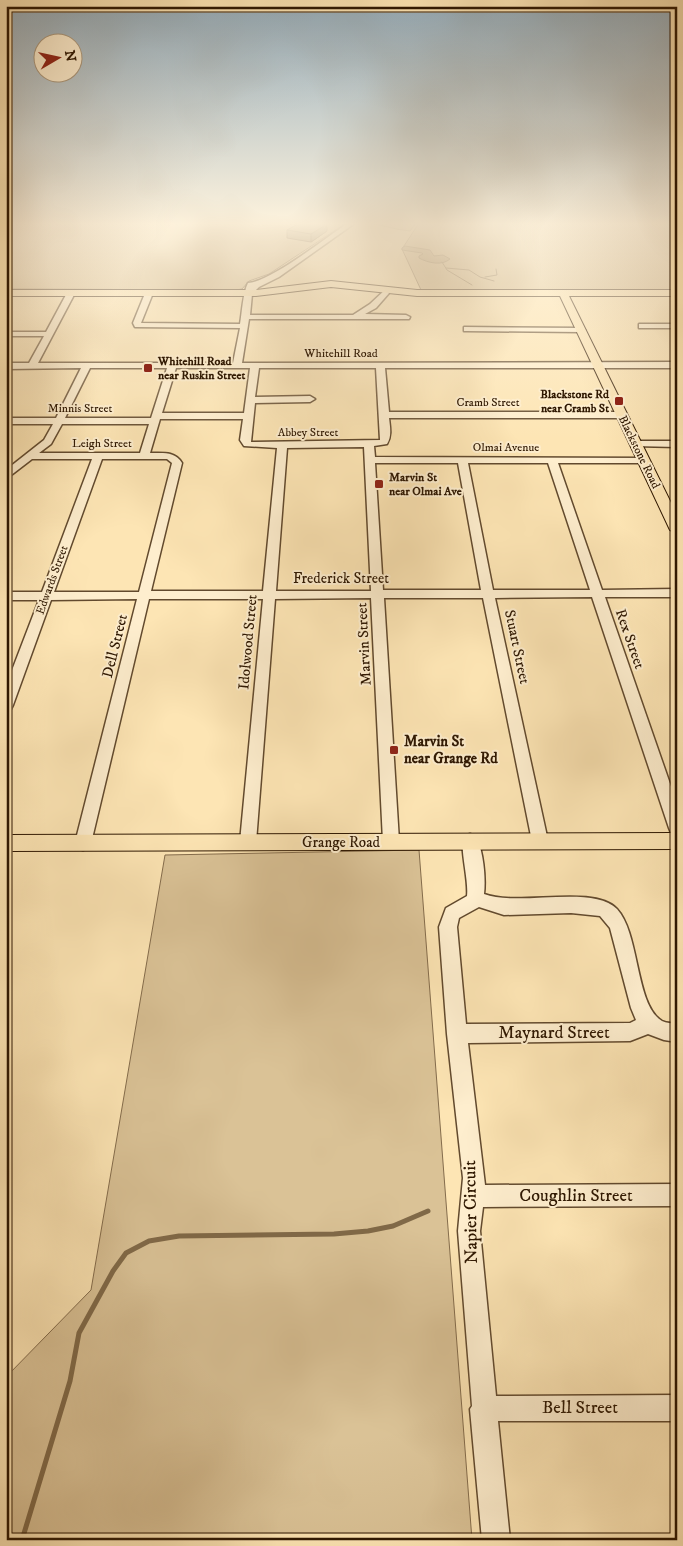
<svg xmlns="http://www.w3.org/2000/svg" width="683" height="1546" font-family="'IM FELL DW Pica',serif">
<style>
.green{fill:#dac296;stroke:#846c4c}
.water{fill:#b79f77;stroke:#806948}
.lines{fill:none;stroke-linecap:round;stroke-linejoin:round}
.stream-far1{stroke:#806948;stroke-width:1}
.stream{stroke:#806948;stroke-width:5}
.minor-casing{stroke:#624a2e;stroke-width:3}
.major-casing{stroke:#2e1701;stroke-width:2}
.minor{fill:#feeece;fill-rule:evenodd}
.major{fill:#fde5b4;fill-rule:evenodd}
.wall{fill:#847051;stroke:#2e1701}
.shaded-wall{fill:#6c5b42;stroke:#2e1701}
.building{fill:#9a825e;stroke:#2e1701}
.poi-dot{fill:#8f2418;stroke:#feeece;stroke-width:2}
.labels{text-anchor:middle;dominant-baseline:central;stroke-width:4;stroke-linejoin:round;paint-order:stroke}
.far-street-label{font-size:12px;fill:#2e1701;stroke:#feeece}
.far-poi-label{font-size:12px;font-weight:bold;fill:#2e1701;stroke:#feeece;text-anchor:start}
.street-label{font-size:15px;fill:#2e1701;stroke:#feeece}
.poi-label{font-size:15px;font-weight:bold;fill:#2e1701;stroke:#feeece;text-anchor:start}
.near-street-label{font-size:18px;fill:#2e1701;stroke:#feeece}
</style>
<rect width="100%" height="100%" fill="#fde5b4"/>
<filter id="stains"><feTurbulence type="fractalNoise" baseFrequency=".004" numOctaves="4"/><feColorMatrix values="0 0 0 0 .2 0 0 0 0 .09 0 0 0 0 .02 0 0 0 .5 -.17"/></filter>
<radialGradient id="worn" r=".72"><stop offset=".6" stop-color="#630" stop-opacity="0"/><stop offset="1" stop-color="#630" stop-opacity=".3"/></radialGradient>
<!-- green -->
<path class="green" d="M6,223H346L269,274L249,281L242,289L236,290L6,289Z
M366,223H416L410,231C395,230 381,224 366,223Z
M419,223H677V290H421L402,249Z
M419,850L472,1540H6V1377L91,1290L165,855Z"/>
<!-- water -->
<path class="water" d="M405,246L430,250L434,256L443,255L450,259C442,266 428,263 419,258V256L423,254L422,253L402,250V248Z"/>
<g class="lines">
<!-- stream-far1 -->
<path class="stream-far1" d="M442,262L447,270L472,285
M446,268L469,270L480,277L494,281
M485,277L497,275L496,269"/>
<!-- stream -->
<path class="stream" d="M22,1540L70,1381L79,1333L113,1271L126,1253L149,1241L179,1236L334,1234L368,1231L393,1226L428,1211"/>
<!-- minor casing -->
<g class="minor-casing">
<path id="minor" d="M348,223H355L279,277L259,287L252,294L250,315H353L370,304L387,288L391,290L390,292L376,308L365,314L406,315L410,317L409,319H249L242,363L677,362V368H385L389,412H621L626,415L621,418H389C390,427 392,436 387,444L374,446L375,457L647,458L648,460L643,463H558L602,590L677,589V597H605L677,804V834L671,833L669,828L592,597L495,598L548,841L546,846L540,848L534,846L532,841L483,598H384L399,841L397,846L391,848L385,846L383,841L371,598L275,599L256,842L254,847L248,849L242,847L240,842L263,599H149L91,843L89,848L83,850L77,848L75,843L137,599L51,600L13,705L11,709L6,710V686L39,600H6V592H42L92,459H32L6,479V470L44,440L53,424H6V418H56L81,368L6,369V363H29L44,336H6V332H46L67,293L71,291L75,293L38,363H233L240,328L135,327L133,323L146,291L153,293L141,323L240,324C242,313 243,292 248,283C270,282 327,237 348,223ZM90,368H167L151,418H65ZM176,368H250L244,413H162ZM259,368H376L380,440L251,442L255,403L310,402L315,399L310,396L255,397ZM160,419H243L240,440L244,446L277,448L263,591H151L182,463C175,451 163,453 150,453ZM62,424H149L140,453H39L51,444ZM364,447L371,591H276L287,448ZM102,459H167L172,463L139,592H54ZM375,463H458L481,590H383ZM468,463H548L590,590H493Z
M639,324H677V328H639Z
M464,327L581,328L585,330L581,332L467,331H464Z
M636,441H677V447L633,446V442Z
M470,834L476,836C483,851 486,877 484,894C518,907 593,884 617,909C640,934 635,1005 662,1021C666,1023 672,1023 677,1024V1042L664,1040L648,1034L630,1041L468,1043L485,1185L677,1184V1206L483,1207L480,1231L496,1396L677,1395V1421H498L510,1540H482L470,1409L472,1406L458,1231L463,1178L447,1034L439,927L446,908L467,896C469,880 459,846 464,836ZM479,907L504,915L571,913L600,916L610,928L631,1008L636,1020L630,1023L466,1024L457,927L459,918Z"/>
</g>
<!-- major casing -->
<g class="major-casing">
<path id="major" d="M331,281L417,290H677V296H569L677,515V534L670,530L560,296H417L331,287L256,296H6V290H256Z
M677,833V849L6,851V835Z"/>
</g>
<!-- minor -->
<use href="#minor" class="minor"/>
<!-- major -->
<use href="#major" class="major"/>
</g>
<!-- wall -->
<path class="wall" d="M287,230L327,231L311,242L287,238Z"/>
<!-- shaded-wall -->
<path class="shaded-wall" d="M327,224V231L311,242V234Z"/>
<!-- building -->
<path class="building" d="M300,223H326L327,224L311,234L287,230Z"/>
<!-- sky -->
<linearGradient id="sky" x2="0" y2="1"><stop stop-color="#94acbb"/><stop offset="0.51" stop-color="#fef3dd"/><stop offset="1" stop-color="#fef3dd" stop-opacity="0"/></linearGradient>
<rect width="683" height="439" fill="url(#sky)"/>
<!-- markers -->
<g class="poi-dot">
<rect x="143" y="363" width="10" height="10" rx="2.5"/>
<rect x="614" y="396" width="10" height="10" rx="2.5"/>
<rect x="374" y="479" width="10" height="10" rx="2.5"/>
<rect x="389" y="745" width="10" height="10" rx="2.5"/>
</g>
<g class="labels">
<!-- far-street labels -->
<g class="far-street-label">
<text x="341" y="353">Whitehill Road</text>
<text x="488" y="402">Cramb Street</text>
<text x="80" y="408">Minnis Street</text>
<text x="308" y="432">Abbey Street</text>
<text x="102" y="443">Leigh Street</text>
<text x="506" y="447">Olmai Avenue</text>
<text transform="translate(639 452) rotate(64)">Blackstone Road</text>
<text transform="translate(52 580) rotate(-70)">Edwards Street</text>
</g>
<!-- far-poi labels -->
<g class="far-poi-label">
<text x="158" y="361">Whitehill Road<tspan x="158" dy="14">near Ruskin Street</tspan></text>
<text x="609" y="394" text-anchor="end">Blackstone Rd<tspan x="609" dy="14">near Cramb St</tspan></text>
<text x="389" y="477">Marvin St<tspan x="389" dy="14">near Olmai Ave</tspan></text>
</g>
<!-- street labels -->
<g class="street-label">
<text x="341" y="578">Frederick Street</text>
<text transform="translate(630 639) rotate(71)">Rex Street</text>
<text transform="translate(248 642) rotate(-85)">Idolwood Street</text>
<text transform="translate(364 644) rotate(-93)">Marvin Street</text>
<text transform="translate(115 646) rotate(-76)">Dell Street</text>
<text transform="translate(517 647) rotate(78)">Stuart Street</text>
<text x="341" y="842">Grange Road</text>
</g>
<!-- poi labels -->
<g class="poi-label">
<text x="404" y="741">Marvin St<tspan x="404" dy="17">near Grange Rd</tspan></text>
</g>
<!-- near-street labels -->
<g class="near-street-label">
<text x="554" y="1033">Maynard Street</text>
<text x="576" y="1196">Coughlin Street</text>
<text transform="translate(471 1212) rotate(-91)">Napier Circuit</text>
<text x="580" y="1408">Bell Street</text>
</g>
</g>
<!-- margin -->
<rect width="683" height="1546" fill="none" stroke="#fde5b4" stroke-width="25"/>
<rect x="8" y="8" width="668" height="1531" fill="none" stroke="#2e1701" stroke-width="2.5"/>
<rect x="12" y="12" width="658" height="1521" fill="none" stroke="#2e1701"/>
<!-- north arrow -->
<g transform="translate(58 58) rotate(81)"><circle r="24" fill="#feeece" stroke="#ab987c"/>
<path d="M0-4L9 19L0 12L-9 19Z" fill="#8f2418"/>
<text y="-8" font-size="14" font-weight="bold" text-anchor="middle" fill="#2e1701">N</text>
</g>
<rect width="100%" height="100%" filter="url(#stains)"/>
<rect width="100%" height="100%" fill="url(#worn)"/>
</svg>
